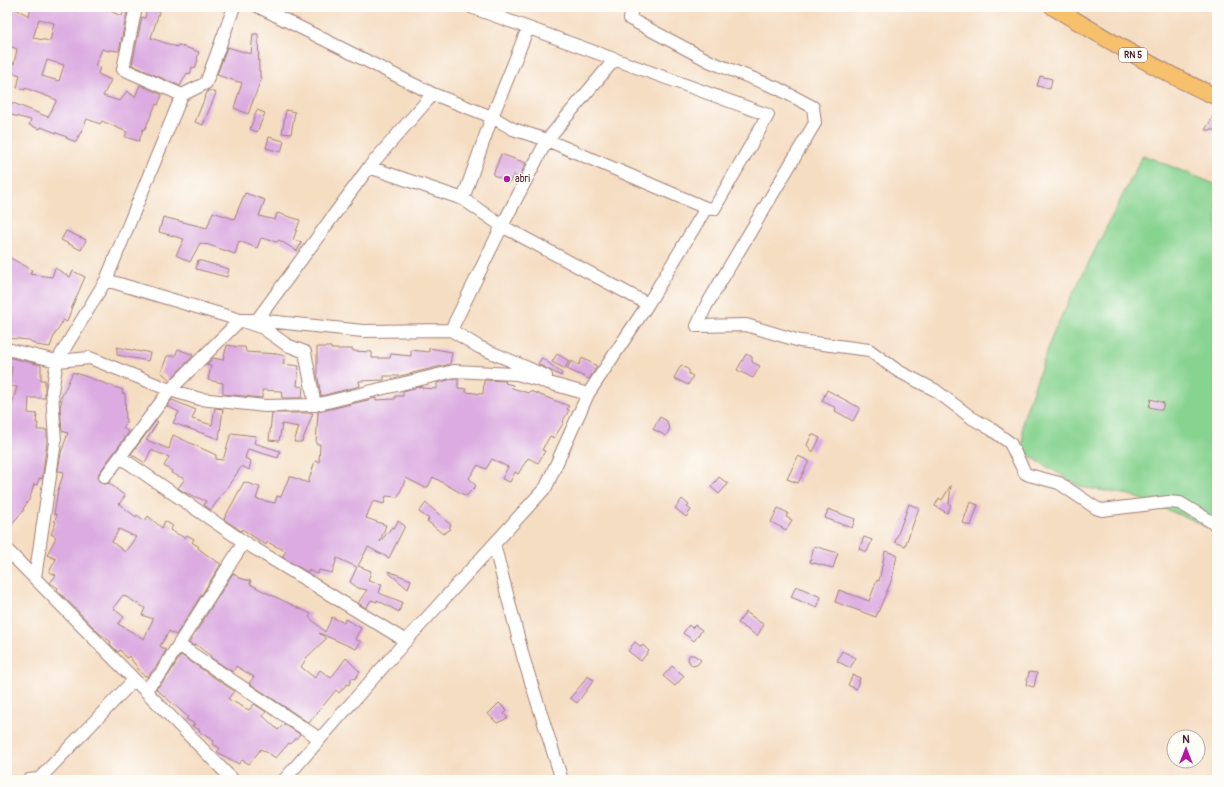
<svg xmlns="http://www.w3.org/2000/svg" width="1224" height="787" font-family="Pangolin,sans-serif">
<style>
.green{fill:#87d390;stroke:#68795e}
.building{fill:#dbabe1;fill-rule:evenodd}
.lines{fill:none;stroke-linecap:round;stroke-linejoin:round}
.minor-casing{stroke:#a07e76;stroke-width:14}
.major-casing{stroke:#a07e76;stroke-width:18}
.minor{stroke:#fff;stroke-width:12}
.major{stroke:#f7c06c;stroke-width:16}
.poi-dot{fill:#b5179e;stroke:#fdfcf7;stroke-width:1.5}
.labels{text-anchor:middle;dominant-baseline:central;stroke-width:3;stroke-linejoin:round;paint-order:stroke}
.shield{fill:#fdfcf7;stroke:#806168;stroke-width:1}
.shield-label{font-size:9px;font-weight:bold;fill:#4a1f2b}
.poi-label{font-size:10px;fill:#4a1f2b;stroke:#fdfcf7;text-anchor:start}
</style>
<rect width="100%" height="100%" fill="#fdfcf7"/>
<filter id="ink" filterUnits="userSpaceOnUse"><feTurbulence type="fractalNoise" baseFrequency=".025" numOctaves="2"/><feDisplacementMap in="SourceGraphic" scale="8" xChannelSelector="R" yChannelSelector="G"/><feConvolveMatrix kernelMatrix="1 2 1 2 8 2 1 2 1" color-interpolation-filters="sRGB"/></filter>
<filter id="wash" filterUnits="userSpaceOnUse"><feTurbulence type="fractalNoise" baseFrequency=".012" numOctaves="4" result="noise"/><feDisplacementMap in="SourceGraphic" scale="16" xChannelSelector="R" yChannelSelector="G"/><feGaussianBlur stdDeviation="0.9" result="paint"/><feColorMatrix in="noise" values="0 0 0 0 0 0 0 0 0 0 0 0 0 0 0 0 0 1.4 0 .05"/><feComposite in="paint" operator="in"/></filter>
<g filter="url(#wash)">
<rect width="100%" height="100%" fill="#f5ddc2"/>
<!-- green -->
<path class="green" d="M1143,155L1217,185V533L1195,521L1130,495L1081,487L1023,452V419L1054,331Z"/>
<g id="blocks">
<!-- building -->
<path class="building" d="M12,7L29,16L31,7H64L82,11L83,7H99L122,16L124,11L127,12L119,51L109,50V51L102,49L95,66L100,67L98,74L111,80L103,96L120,101L127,91L135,97L140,85L162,95L158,105L156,104L145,129H143L139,141L125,137L127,132L102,121L100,124L87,119L76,142L66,138L67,137L41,127L40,129L29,125L31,120L7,114L13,103L48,117L57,100L25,88V90L17,88L20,75L7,71V62L14,64L17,49L7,45V17ZM39,19L54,23L50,41L33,38ZM47,60L64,65L59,81L42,76Z
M147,7L160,9L151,38L177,47L178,45L199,52L197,59L198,60L195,68L192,67L190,74L187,73L180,86L132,65L142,17L145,18Z
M253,34H258L259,71H260V77H262L248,114L234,108L242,83L217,75L227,47L251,54Z
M1040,76L1052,79L1050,89L1037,86Z
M208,90L216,93L203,125L195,122Z
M257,110L265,113L257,132L250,129Z
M286,110L295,112L291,134L282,133Z
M1217,110V130H1205Z
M269,137L284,141L281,152L266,148Z
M501,154L526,163L519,178L513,175L510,182L493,175Z
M245,193L265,200L259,216L275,220L277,213L300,220L293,240L302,242L297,251L279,240L277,242L261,238L257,248L239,241L235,254L206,244V245L200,243L190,262L176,255L184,239L159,232L163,217L207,228L213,212L234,219Z
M66,231L86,240L81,250L61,240Z
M7,256L32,270L30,274L52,277L55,268L70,277L73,271L85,277L72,307L67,322L63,320L56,333H55L50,347L36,345L29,340L7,338Z
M198,260L229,269L227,277L196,269Z
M227,345L238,347H245L246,352L277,354L285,356L283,364L299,366L297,386L303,387L302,398H282L281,391L262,390V398L223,394V383L208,380L211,366L206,365L213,358L223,360Z
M117,347L141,352L142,351L150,353L148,361L117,355Z
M317,347H331V349H353V351L372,352V358H390L391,354L411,356V350L429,352V348L452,352L450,364L400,376H384V380L359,381L360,386L321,396L317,373Z
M178,349L193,355L191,358L170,380L161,372L167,356H175Z
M557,354L569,361L565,369L552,362Z
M746,354L752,357V362L760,366L753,378L737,370Z
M7,357L41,365V380H45V398H29L28,413L37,414L36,423H38L37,430H47V442L42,479L39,478L37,485L34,484L30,498L23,509L24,510L7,529V410L10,411L17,387L9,386L12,367L7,365Z
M542,358L562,373L561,376L538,364Z
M582,358L597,366L589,379L567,369L571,361L579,365Z
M681,365L689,370V374L693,376L688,385L674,378Z
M73,372L123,390L122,393L125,394L126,423L123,428L129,432L99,473L98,477V480L104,484L109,483L125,496L119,504L136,517L137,515L145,521L148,516L162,528L165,521L173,526L170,530L185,538L187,535L194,539L192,542L199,547L198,548L211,558L221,564L176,635L169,631L160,646L166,650L156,667L147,677L146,675L145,676L141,673L129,656L127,658L120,650L118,652L110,644L111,642L99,633L57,590L58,588L50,583L56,575L49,572L56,559L47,555L56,537L51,534L56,522L54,521L57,515L54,514L58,490L64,472L58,471L61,453L68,433L62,431L60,407L62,400H60ZM119,529L136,537L125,552L112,542ZM123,595L145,608L142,615L153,619L144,639L118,624L124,617L113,608Z
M452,379H458V388L466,389V392L483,394L484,380L506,381L505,383L513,385L512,388L528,393L530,391L569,406L567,409L569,410L563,421L564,422L554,438L550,436L542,450L545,451L538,463L528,458L518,474L515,472L510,482L502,479L508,467L492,459L486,469L478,465L469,478L476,486L466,496L433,477L428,487H424L406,478L398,497L386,496L384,504L373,501L366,518L386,525L380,542L392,527L394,528L398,521L405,526L389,558L368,547L358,566L371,571L368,581L382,584L379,593L402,602L399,612L377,600V602L371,600L366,608L358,603L367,590L358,588L350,582L357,567L337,558L332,573L319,570L318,574L308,570L307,572L282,557L286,551L267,542L266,545L242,529L241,531L224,519L244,482L260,487L256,499L275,503L277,496L281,497L289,477H292L308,483L315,461L319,462L320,444H316L318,412L376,398V400L395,399V396H403V391L422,386V388L437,389V383Z
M827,390L860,408L853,421L835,411L836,408L822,401Z
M1151,399L1164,403L1162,410L1149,407Z
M172,400L196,410L192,419L212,425L215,408L223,409L219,439L173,423L179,412L167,406Z
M272,413H313L302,442H294L299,427L282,424L279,441L269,440Z
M660,417L667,421L668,426L670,428L666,436L653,429Z
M156,421L158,422L146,440L169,449L173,435L216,455V459L223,460L231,433L256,436L254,443L280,451L278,458L248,449L245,458L251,461L249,470L242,466L211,510L204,505L206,501L186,493L178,488L185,479L171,473L172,471L164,466L169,457L151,450L145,463L131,454Z
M812,434L820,438L813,452L807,445Z
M798,456L809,461L798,483L787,479Z
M719,477L728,484L719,494L711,487Z
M951,485L949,504L951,505L947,513L935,506L939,498L942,500Z
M682,499L689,505L687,507L691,510L686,517L675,508Z
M970,502L978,505L971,526L963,523Z
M426,503L451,525L449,527L451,529L443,534L427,521L429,519L419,512Z
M909,504L919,508L905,546L895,542Z
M778,508L788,513L786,517L792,520L786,530L771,522Z
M828,509L855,519L852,528L825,518Z
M864,537L872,540L867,552L859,549Z
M814,546L838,553L833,568L810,562Z
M885,551L897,555L892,579L876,617L835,602L839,590L869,601L877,580L879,581Z
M388,571L411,580L408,589L388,572Z
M233,573L239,578L251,581L250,584L259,589L311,614L309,617L325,632L332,617L344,623L345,619L361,628L355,639L361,642L356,649L319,633L326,639L307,657L301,667L315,678L320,670L331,678L346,658L360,672L355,679L352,678L349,685L347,684L339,693L336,690L309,723L249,683L254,677L236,666L233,672L210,657L211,656L195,644L194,646L189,643Z
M796,586L821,597L817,608L791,597Z
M746,612L764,625L757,636L738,623Z
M689,625L692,628L695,625L702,630L694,641L683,633Z
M635,642L641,647L643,645L649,651L641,661L628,651Z
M842,651L856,658L850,668L837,661Z
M181,655L234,691L228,699L249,710L254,704L266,712L263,716L278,730L284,724L300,734L291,744L289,743L276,758L261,749L249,764L242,760L239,764L217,752L220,748L212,744L214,741L199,732L200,730L192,726L195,724L186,719L188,717L156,689L168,676Z
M689,655H694L701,660L697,665L692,666L688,660Z
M672,666L684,676L675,686L663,676Z
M1029,672L1037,673L1034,687L1026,685Z
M853,675L860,678L856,689L848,685Z
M587,676L594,680L577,703L570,698L582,684Z
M499,703L507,711L504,714L508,718L497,723L488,714Z"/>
</g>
</g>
<g filter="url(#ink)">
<use href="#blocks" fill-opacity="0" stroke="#a07e76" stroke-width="1"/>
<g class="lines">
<!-- minor casing -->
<g class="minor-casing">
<path id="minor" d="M136,7L123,69L182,95
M259,7L433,94L492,117L513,129L547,140L706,208
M632,7L630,19L711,62L777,88L813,107L815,123L706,306L697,326L746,325L800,341L869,350L898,371L935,390L972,418L991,429L1010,443L1025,473L1029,475L1059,483L1096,508L1102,510L1168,502L1180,503L1217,525
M369,167L463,199L502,226L648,304
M463,199L492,117L528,28
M106,280L240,320L263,328L287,345L305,352L315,405
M257,320L363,331L451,330L479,347L546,376
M451,330L502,226L547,140L615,59
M7,349L57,361L90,358L170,390L200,399L265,406L315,405L454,371L517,374L588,394
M120,457L244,542L406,641
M105,477L170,390L240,320H257L369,167L433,94
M494,544L524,660L562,780
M7,550L233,780
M35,578L55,442L52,391L57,361L106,280L182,95L206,83L234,7
M179,645L320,739
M145,690L162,672L172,655L244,542
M29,780L39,779L134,680
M284,780L404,643L546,487L588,394L648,304L706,208L714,209L768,115L471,7"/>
</g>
<!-- major casing -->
<g class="major-casing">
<path id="major" d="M1053,7C1107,39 1160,72 1217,97"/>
</g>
<!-- minor -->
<use href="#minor" class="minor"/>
<!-- major -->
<use href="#major" class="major"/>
</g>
</g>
<!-- markers -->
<circle class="poi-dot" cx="507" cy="179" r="4"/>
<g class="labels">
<!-- shield labels -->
<rect class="shield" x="1119" y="48" width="28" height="14" rx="3"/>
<g class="shield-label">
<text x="1133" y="55">RN 5</text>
</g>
<!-- poi labels -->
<g class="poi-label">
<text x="515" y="179">abri</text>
</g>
</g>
<!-- margin -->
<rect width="1224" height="787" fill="none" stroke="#fdfcf7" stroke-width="24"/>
<!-- north arrow -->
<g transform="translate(1186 749)"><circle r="19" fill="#fdfcf7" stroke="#b5a4a5"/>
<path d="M0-3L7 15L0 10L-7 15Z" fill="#b5179e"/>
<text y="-6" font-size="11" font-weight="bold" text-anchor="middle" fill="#4a1f2b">N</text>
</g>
</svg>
